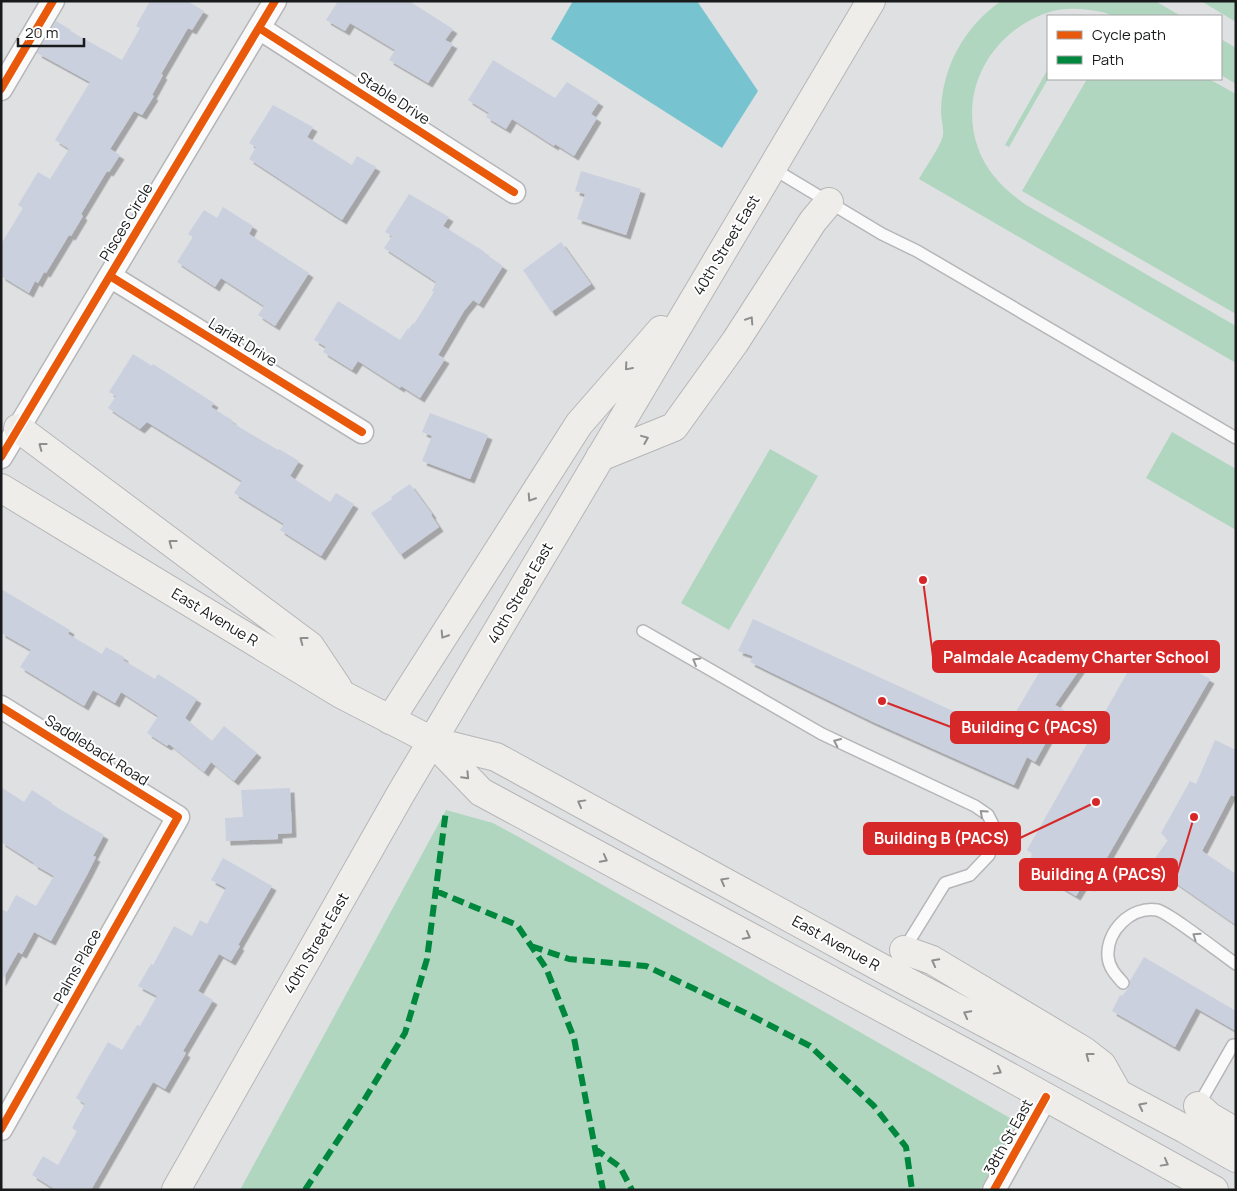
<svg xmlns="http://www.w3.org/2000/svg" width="1237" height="1191" font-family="Manrope,sans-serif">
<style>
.green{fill:#b0d6bf}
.water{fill:#77c4d0}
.building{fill:#cad0de;filter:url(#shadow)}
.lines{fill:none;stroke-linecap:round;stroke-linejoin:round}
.lane-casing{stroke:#b6b6b8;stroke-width:14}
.street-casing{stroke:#b6b6b8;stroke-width:25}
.secondary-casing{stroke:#b6b6b8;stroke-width:30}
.lane{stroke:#fafafb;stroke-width:11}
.street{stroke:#fafafb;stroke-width:22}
.secondary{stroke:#eeedea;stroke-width:28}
.quiet{stroke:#00873e;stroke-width:6;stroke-dasharray:12 6;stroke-linecap:butt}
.cycleway-casing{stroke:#fff;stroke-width:11}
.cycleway{stroke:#e8590c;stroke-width:8}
.oneway{stroke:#8e8e8d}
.oneway2{stroke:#959596}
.labels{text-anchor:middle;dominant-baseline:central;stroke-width:4;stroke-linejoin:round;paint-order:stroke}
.street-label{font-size:15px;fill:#191a1b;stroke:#fff}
.leader{fill:none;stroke:#d62828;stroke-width:2}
.callout-dot{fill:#d62828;stroke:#fff;stroke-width:2}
.callout{fill:#d62828;stroke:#d62828;stroke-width:2}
.callout-label{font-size:16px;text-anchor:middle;font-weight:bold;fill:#fff}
</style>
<defs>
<filter id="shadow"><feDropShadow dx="4.5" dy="4.5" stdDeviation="0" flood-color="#0004"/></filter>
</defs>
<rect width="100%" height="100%" fill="#dfe0e2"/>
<!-- green -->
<path class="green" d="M1001,1H1155L1181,16C1160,16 1137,19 1116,16C1111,16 1107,13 1102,12C1086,9 1069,7 1053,11C994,28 957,88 978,148C987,173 1005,190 1026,205L1236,326V363L919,179C924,170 942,144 943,135C944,128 941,120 941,112C942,67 964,27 1001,1Z
M1201,1H1236V22Z
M1221,39L1236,48V84L1221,75Z
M1048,69V79L1009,147L1005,145Z
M1087,79H1209L1236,94V314L1022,191Z
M1172,432L1236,469V530L1146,478Z
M770,449L818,476L729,630L681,603Z
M446,810L493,823L517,836L1017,1122L980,1190H240Z"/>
<!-- water -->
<path class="water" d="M573,1H697L758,91L722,148L551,39Z"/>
<!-- building -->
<path class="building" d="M150,1H187L204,11L192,30L188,28L161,74L163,75L152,95L154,96L142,115L134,111L110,149L120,155L109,172L107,171L81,214L83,216L71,236L69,235L46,273L44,272L38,283L35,281L29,293L1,276V244L23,208L18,205L38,172L50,179L69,149L55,140L90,82L37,53L56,21L71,30L70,31L122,60L140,28L136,26Z
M338,1H409L453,29L445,40L453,44L428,83L389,60L395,50L350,23L345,31L326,20Z
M493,60L555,98L567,82L599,102L591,114L597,118L574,156L555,144L554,146L512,119L506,129L486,117L489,113L468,100Z
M273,105L313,127L307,137L352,165L357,156L376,167L342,220L249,159L256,147L249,143Z
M581,171L641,189L626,235L577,219L585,194L575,191Z
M409,194L449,217L443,226L485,252L484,253L503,266L479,304L473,300L464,311L438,355L445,359L420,398L401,386L400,388L358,361L352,370L323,352L326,347L314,340L338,301L400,340L408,328L409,329L413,323L414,324L434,292L432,291L436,282L384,248L392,236L385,232Z
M223,207L253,226L249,234L309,273L275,326L258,315L264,306L221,278L215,287L177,262L193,237L188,234L204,210L217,218Z
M561,242L591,284L551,312L523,270Z
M133,354L152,366L153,364L214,403L211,407L232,420L231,422L278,450L279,449L299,461L290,476L330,502L336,493L354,504L321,556L280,530L284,524L234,493L242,481L147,422L140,429L108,408L116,396L109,392Z
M430,413L488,435L470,479L422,461L432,436L422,432Z
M410,484L432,514L431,515L439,527L400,555L371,513L392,499L391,497Z
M1,589L70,630L68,634L102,654L106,647L124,657L123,660L155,679L158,674L197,699L185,718L212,741L224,726L257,753L234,781L211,762L204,772L169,744L167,746L147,733L158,716L121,692L115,703L93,690L84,706L20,667L31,650L1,633Z
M753,619L1003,734L1040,671L1059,646L1082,666L1055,705L1064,710L1035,762L1027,757L1014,785L871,721L750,662L753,656L738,651Z
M1144,643L1210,679L1090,887L1084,883L1076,896L1026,866L1033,854L1027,850Z
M1215,740L1236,750V797L1231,795L1202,851L1236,874V925L1150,865L1168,840L1161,833L1190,781L1196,784Z
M1,787L24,802L32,790L52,803L51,804L104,835L93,856L96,857L88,873L51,941L34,932L22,954L18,952L1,982V909L7,912L16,895L36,906L54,876L33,864L34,863L1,842Z
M290,788L292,833L278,834V839L226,841L225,818L243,817L241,790Z
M223,858L272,886L238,945L240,946L231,961L219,954L198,991L213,1000L183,1051L186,1053L165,1089L153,1082L91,1190H56L32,1175L43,1156L58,1165L77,1131L72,1128L85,1104L76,1098L108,1042L122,1050L137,1025L140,1026L157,996L138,986L151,964L153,965L174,926L192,936L200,920L207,924L226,888L211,880Z
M1144,957L1236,1011V1031L1196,1008L1175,1047L1112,1011L1120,995L1122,996L1130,986V981Z"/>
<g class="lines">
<!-- lane casing -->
<g class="lane-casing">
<path id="lane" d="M772,168L882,234L917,251L1236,438
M643,631L822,734L975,806L988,815L995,829L989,855L970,875L945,883L903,951
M1123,983C1116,975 1109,968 1108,957C1106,931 1131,906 1157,910C1168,912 1223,955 1236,964
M1198,1106L1233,1045"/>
</g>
<!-- street casing -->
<g class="street-casing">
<path id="street" d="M259,28L514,192
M1,89L53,1
M110,276L362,432
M1,457L275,1
M1,707L178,817L1,1129
M994,1190L1046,1097"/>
</g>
<!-- secondary casing -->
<g class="secondary-casing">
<path id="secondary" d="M18,428L310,646L338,688
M600,457L674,427L735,342L813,221L829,202
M1,488L341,694L432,741L496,757L889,972L1185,1129L1236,1158
M390,720L579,424L661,330
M432,741L481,792L977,1059L1214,1190
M904,950L932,960L1084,1051L1102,1065L1116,1090
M1198,1106L1210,1117L1236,1132
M176,1190L400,795L871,1"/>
</g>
<!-- lane -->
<use href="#lane" class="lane"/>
<!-- street -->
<use href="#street" class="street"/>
<!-- secondary -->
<use href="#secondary" class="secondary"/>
<!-- quiet -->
<path class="quiet" d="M436,891L517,925L546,968L574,1038L603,1190
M531,946L569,959L646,966L750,1015L810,1046L874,1106L906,1147L912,1190
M594,1148L620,1167L632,1190
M305,1190L363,1102L405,1033L427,959L446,810"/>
<!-- cycleway casing -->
<g class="cycleway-casing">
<path id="cycleway" d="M259,28L514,192
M1,89L53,1
M110,276L362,432
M1,457L275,1
M1,707L178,817L1,1129
M994,1190L1046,1097"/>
</g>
<!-- cycleway -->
<use href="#cycleway" class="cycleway"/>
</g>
<!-- one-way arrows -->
<defs><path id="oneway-chevron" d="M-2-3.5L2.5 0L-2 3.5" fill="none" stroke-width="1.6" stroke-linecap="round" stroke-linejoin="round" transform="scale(1.25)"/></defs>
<g class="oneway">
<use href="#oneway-chevron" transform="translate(750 320) rotate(-57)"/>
<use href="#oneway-chevron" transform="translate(628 367) rotate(131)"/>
<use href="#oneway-chevron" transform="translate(645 439) rotate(-22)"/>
<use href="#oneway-chevron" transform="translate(42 446) rotate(-143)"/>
<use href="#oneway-chevron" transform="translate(531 498) rotate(123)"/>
<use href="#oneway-chevron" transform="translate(172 543) rotate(-143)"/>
<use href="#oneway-chevron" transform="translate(444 635) rotate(123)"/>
<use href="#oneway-chevron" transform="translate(303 640) rotate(-143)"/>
<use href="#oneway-chevron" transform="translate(466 776) rotate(46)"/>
<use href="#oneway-chevron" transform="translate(581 803) rotate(-151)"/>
<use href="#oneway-chevron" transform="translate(604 859) rotate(28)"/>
<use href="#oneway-chevron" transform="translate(724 881) rotate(-151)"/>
<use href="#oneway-chevron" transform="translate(747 936) rotate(28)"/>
<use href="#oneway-chevron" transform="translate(935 962) rotate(-152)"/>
<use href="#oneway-chevron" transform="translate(967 1014) rotate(-152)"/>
<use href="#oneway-chevron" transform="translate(1089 1056) rotate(-143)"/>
<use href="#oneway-chevron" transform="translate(998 1071) rotate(29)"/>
<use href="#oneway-chevron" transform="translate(1142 1106) rotate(-153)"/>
<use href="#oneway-chevron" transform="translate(1165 1163) rotate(29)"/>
</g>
<g class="oneway2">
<use href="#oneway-chevron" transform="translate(696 661) rotate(-150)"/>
<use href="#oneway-chevron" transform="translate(837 742) rotate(-155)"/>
<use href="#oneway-chevron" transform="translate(983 813) rotate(-138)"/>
<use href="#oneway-chevron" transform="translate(1196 936) rotate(-145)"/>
</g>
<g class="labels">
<!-- street labels -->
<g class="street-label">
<text transform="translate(394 98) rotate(33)">Stable Drive</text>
<text transform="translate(126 222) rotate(-59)">Pisces Circle</text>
<text transform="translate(726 245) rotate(-59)">40th Street East</text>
<text transform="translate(243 342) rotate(32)">Lariat Drive</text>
<text transform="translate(520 593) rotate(-60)">40th Street East</text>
<text transform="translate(215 617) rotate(31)">East Avenue R</text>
<text transform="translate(97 750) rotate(32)">Saddleback Road</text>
<text transform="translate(316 943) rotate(-60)">40th Street East</text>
<text transform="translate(836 943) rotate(29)">East Avenue R</text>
<text transform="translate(77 966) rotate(-61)">Palms Place</text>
<text transform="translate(1008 1137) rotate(-61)">38th St East</text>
</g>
</g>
<!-- callouts -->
<path class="leader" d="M923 580L933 657M882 701L951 727M1096 802L1020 838M1194 817L1177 874"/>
<g class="callout-dot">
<circle cx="923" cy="580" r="5"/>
<circle cx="882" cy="701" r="5"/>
<circle cx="1096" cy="802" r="5"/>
<circle cx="1194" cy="817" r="5"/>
</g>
<g class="callout">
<rect x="933" y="641" width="286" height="31" rx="5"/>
<rect x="951" y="712" width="158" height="31" rx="5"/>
<rect x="864" y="823" width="156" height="31" rx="5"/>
<rect x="1020" y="859" width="157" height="31" rx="5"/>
</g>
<g class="callout-label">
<text x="1076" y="663">Palmdale Academy Charter School</text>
<text x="1030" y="733">Building C (PACS)</text>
<text x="942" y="844">Building B (PACS)</text>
<text x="1099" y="880">Building A (PACS)</text>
</g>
<!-- border -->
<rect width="1237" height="1191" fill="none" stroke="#191a1b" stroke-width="5"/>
<!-- legend -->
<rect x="1047" y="15" width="175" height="65" fill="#ffffff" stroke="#a3a3a4"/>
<rect x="1057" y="31" width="25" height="8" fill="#e8590c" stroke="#a3a3a4"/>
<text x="1092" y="40" font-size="15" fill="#191a1b">Cycle path</text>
<rect x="1057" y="56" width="25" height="8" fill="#00873e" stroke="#a3a3a4"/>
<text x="1092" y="65" font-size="15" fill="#191a1b">Path</text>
<!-- scale -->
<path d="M18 38v8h66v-8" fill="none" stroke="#191a1b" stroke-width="2.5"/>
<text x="25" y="38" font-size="15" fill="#191a1b" stroke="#ffffff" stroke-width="4" paint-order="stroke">20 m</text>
</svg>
